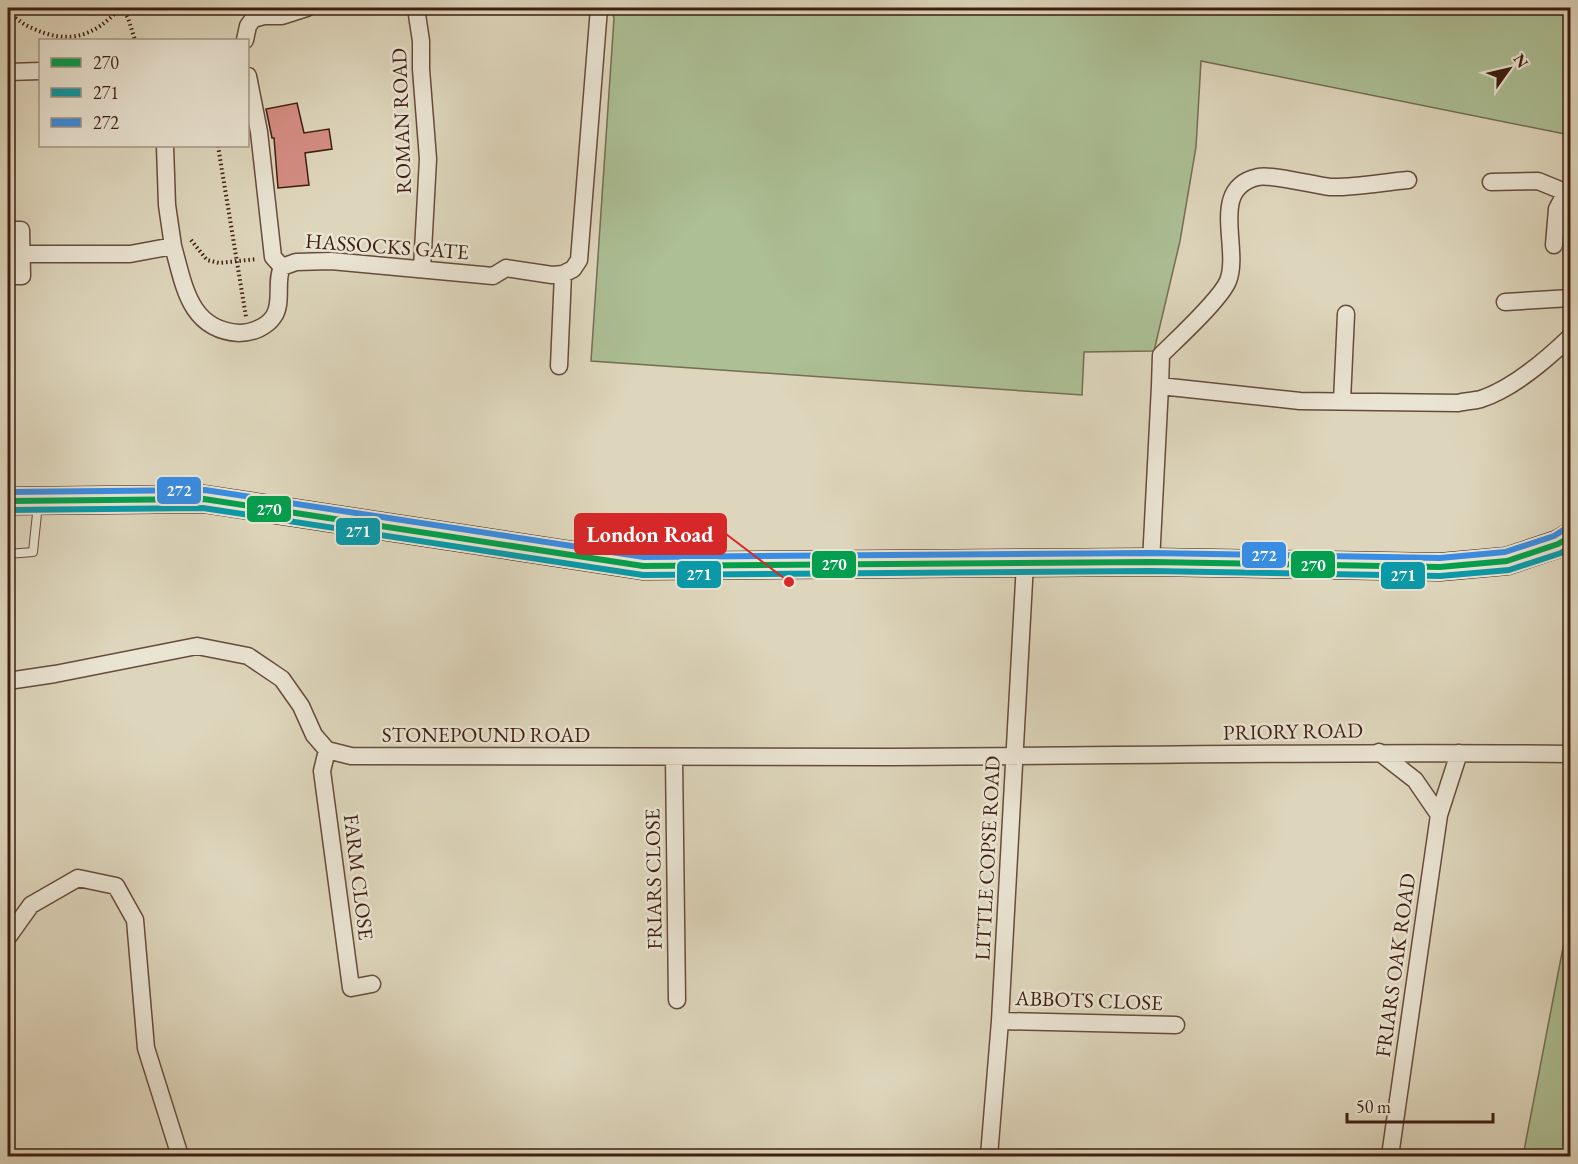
<svg xmlns="http://www.w3.org/2000/svg" width="1578" height="1164" font-family="'EB Garamond',serif">
<style>
.green{fill:#acbf95;stroke:#756e53;stroke-width:1.5}
.building{fill:#d58d83;stroke:#3e1e11;stroke-width:1.5}
.lines{fill:none;stroke-linecap:round;stroke-linejoin:round}
.lane-casing{stroke:#664c3c;stroke-width:10}
.street-casing{stroke:#664c3c;stroke-width:19}
.primary-casing{stroke:#3e1e11;stroke-width:29}
.path{stroke:#3e1e11;stroke-width:4;stroke-dasharray:1.5 3;stroke-linecap:butt}
.lane{stroke:#eae4d3;stroke-width:8}
.street{stroke:#eae4d3;stroke-width:16}
.primary{stroke:#dfbb7e;stroke-width:27}
.bus-1-casing{stroke:#eae4d3;stroke-width:10}
.bus-2-casing{stroke:#eae4d3;stroke-width:10}
.bus-3-casing{stroke:#eae4d3;stroke-width:10}
.bus-1{stroke:#039f4e;stroke-width:6}
.bus-2{stroke:#099aa9;stroke-width:6}
.bus-3{stroke:#388de4;stroke-width:6}
.labels{text-anchor:middle;dominant-baseline:central;stroke-width:5;stroke-linejoin:round;paint-order:stroke}
.street-label{font-size:21px;fill:#3e1e11;stroke:#eae4d3}
.leader{fill:none;stroke:#d62828;stroke-width:2}
.callout-dot{fill:#d62828;stroke:#eae4d3;stroke-width:2}
.callout{fill:#d62828;stroke:#d62828;stroke-width:2}
.callout-label{font-size:22px;text-anchor:middle;font-weight:bold;fill:#fff}
.line-badge{stroke:#eae4d3;stroke-width:2}
.badge-label{font-size:16px;text-anchor:middle;font-weight:bold;fill:#fff}
</style>
<rect width="100%" height="100%" fill="#ded6bc"/>
<filter id="stains"><feTurbulence type="fractalNoise" baseFrequency=".00333" numOctaves="4"/><feColorMatrix values="0 0 0 0 .2 0 0 0 0 .09 0 0 0 0 .02 0 0 0 .5 -.17"/></filter>
<radialGradient id="worn" r=".72"><stop offset=".6" stop-color="#630" stop-opacity="0"/><stop offset="1" stop-color="#630" stop-opacity=".3"/></radialGradient>
<!-- green -->
<path class="green" d="M611,8H1570V135L1201,61L1196,147L1180,241L1154,351L1084,352L1082,395L591,361L614,18Z
M1570,911V1156H1523Z"/>
<!-- building -->
<path class="building" d="M297,103L304,133L329,129L332,149L305,153L309,185L278,188L274,138H272L266,109Z"/>
<g class="lines">
<!-- lane casing -->
<g class="lane-casing">
<path id="lane" d="M8,554L33,552L38,504"/>
</g>
<!-- street casing -->
<g class="street-casing">
<path id="street" d="M416,8L421,41V69L428,159L422,269
M245,40L248,26L253,19L264,16H282L307,8
M8,72L40,71
M248,76L259,132L273,257L282,267
M165,146L167,205L173,246
M1491,182L1538,181L1570,194
M8,230H21L22,276H8
M1554,245L1557,209L1566,192
M22,254H130L173,246C184,285 189,330 239,333C252,333 267,327 274,316C283,302 275,281 282,267L296,262L331,261L493,276L506,268L552,275L563,274L573,269L579,260L599,8
M1505,302L1570,298
M559,366L563,274
M1160,386L1161,355C1177,339 1220,300 1228,281C1241,248 1208,188 1258,177C1272,174 1313,185 1330,187C1354,188 1384,182 1408,180
M1342,401L1346,314
M1151,562L1160,386L1300,401L1458,403C1465,401 1474,401 1481,399C1514,388 1546,360 1570,337
M8,681L55,674L197,646L248,656L282,679L301,706L314,735L327,750L351,756C530,755 710,758 890,757C1117,756 1344,751 1570,754
M327,750L322,771L351,988L372,984
M1379,752L1415,780L1439,815
M674,758L677,1000
M8,937L31,905L78,878L116,886L135,920L146,1048L180,1156
M1000,1021L1176,1025
M989,1156L1000,1021L1025,563
M1390,1156L1439,815L1459,753"/>
</g>
<!-- primary casing -->
<g class="primary-casing">
<path id="primary" d="M8,501L204,499L643,566L1151,562L1440,567L1507,561L1558,544L1570,537"/>
</g>
<!-- path -->
<path class="path" d="M122,8L128,18L135,40
M8,13C16,17 23,25 32,28C68,45 94,37 120,8
M218,146L246,317
M191,240L207,260L219,263L257,259"/>
<!-- lane -->
<use href="#lane" class="lane"/>
<!-- street -->
<use href="#street" class="street"/>
<!-- primary -->
<use href="#primary" class="primary"/>
<!-- bus-1 casing -->
<g class="bus-1-casing">
<path id="bus-1" d="M8,501L204,499L643,566L1151,562L1440,567L1507,561L1558,544L1570,537"/>
</g>
<!-- bus-2 casing -->
<g class="bus-2-casing">
<path id="bus-2" d="M8,510L203,508L643,575L1151,571L1440,576L1509,570L1561,553L1570,547"/>
</g>
<!-- bus-3 casing -->
<g class="bus-3-casing">
<path id="bus-3" d="M8,492L205,490L644,557L1151,553L1440,558L1505,552L1554,536L1565,529"/>
</g>
<!-- bus-1 -->
<use href="#bus-1" class="bus-1"/>
<!-- bus-2 -->
<use href="#bus-2" class="bus-2"/>
<!-- bus-3 -->
<use href="#bus-3" class="bus-3"/>
</g>
<g class="labels">
<!-- street labels -->
<g class="street-label">
<text transform="translate(401 121) rotate(-92)">ROMAN ROAD</text>
<text transform="translate(387 246) rotate(4)">HASSOCKS GATE</text>
<text transform="translate(1293 731) rotate(-1)">PRIORY ROAD</text>
<text x="486" y="734">STONEPOUND ROAD</text>
<text transform="translate(987 858) rotate(-87)">LITTLE COPSE ROAD</text>
<text transform="translate(359 877) rotate(83)">FARM CLOSE</text>
<text transform="translate(653 879) rotate(-91)">FRIARS CLOSE</text>
<text transform="translate(1395 965) rotate(-82)">FRIARS OAK ROAD</text>
<text transform="translate(1089 1000) rotate(2)">ABBOTS CLOSE</text>
</g>
</g>
<!-- callouts -->
<path class="leader" d="M789 582L726 534"/>
<circle class="callout-dot" cx="789" cy="582" r="6"/>
<rect class="callout" x="575" y="514" width="151" height="40" rx="6"/>
<g class="callout-label">
<text x="650" y="542">London Road</text>
</g>
<g class="line-badge">
<rect x="156" y="476" width="46" height="29" rx="6" fill="#388de4"/>
<rect x="246" y="495" width="46" height="28" rx="6" fill="#039f4e"/>
<rect x="335" y="517" width="46" height="29" rx="6" fill="#099aa9"/>
<rect x="1241" y="541" width="46" height="28" rx="6" fill="#388de4"/>
<rect x="811" y="550" width="46" height="29" rx="6" fill="#039f4e"/>
<rect x="1290" y="550" width="46" height="29" rx="6" fill="#039f4e"/>
<rect x="676" y="560" width="46" height="29" rx="6" fill="#099aa9"/>
<rect x="1380" y="561" width="46" height="29" rx="6" fill="#099aa9"/>
</g>
<g class="badge-label">
<text x="179" y="496">272</text>
<text x="269" y="515">270</text>
<text x="358" y="537">271</text>
<text x="1264" y="561">272</text>
<text x="834" y="570">270</text>
<text x="1313" y="571">270</text>
<text x="699" y="580">271</text>
<text x="1403" y="581">271</text>
</g>
<!-- margin -->
<rect width="1578" height="1164" fill="none" stroke="#ded6bc" stroke-width="30"/>
<rect x="9" y="9" width="1560" height="1146" fill="none" stroke="#3e1e11" stroke-width="3"/>
<rect x="15" y="15" width="1548" height="1134" fill="none" stroke="#3e1e11" stroke-width="1.5"/>
<!-- legend -->
<rect x="39" y="39" width="210" height="108" fill="#eae4d3" stroke="#a59585" stroke-width="1.5"/>
<rect x="51" y="58" width="30" height="9" fill="#039f4e" stroke="#a59585" stroke-width="1.5"/>
<text x="93" y="69" font-size="18" fill="#3e1e11">270</text>
<rect x="51" y="88" width="30" height="9" fill="#099aa9" stroke="#a59585" stroke-width="1.5"/>
<text x="93" y="99" font-size="18" fill="#3e1e11">271</text>
<rect x="51" y="118" width="30" height="9" fill="#388de4" stroke="#a59585" stroke-width="1.5"/>
<text x="93" y="129" font-size="18" fill="#3e1e11">272</text>
<!-- north arrow -->
<g transform="translate(1509 69) rotate(56)" stroke="#eae4d3" stroke-width="4.5" paint-order="stroke">
<path d="M0-4.5L10 22L0 15L-10 22Z" fill="#3e1e11"/>
<text y="-9" font-size="16" font-weight="bold" text-anchor="middle" fill="#3e1e11">N</text>
</g>
<!-- scale -->
<path d="M1347 1113v9h146v-9" fill="none" stroke="#3e1e11" stroke-width="3"/>
<text x="1356" y="1113" font-size="18" fill="#3e1e11" stroke="#eae4d3" stroke-width="4.5" paint-order="stroke">50 m</text>
<rect width="100%" height="100%" filter="url(#stains)"/>
<rect width="100%" height="100%" fill="url(#worn)"/>
</svg>
